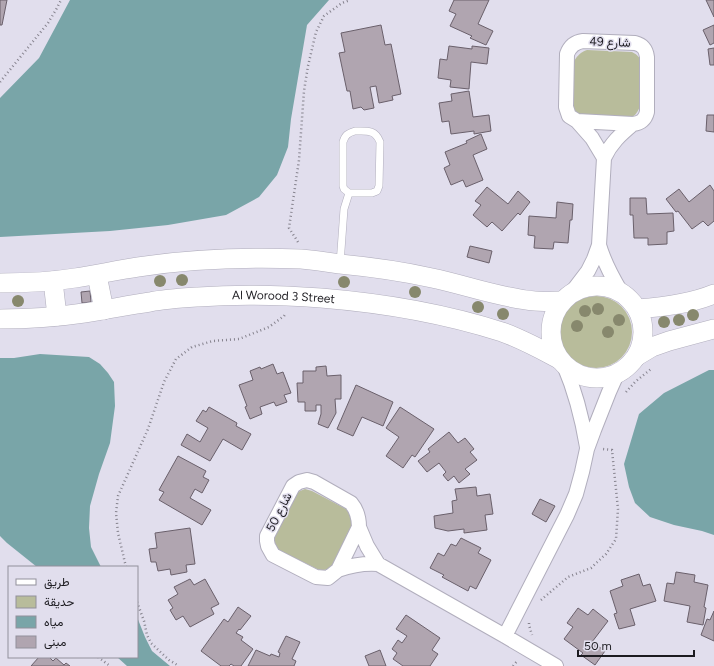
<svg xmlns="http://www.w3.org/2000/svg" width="714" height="666" font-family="Figtree,Vazirmatn,sans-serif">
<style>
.green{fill:#b8bc9b}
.water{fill:#79a5a8}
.building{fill:#b0a5b0;stroke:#6a606b}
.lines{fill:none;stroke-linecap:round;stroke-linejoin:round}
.lane-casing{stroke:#b1aebd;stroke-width:8}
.street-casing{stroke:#b1aebd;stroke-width:16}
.secondary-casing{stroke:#b1aebd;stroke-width:20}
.path{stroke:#86838e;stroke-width:2.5;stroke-dasharray:1 3;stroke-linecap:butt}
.lane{stroke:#fff;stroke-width:7}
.street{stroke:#fff;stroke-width:14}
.secondary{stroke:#fff;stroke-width:19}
.tree{fill:#87886d}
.labels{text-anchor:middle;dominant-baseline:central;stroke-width:3;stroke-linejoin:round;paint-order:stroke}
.street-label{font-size:12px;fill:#1c1b20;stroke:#e1deed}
</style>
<rect width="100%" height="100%" fill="#e1deed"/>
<!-- green -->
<path class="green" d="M587,50L632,52C638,55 641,58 642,66L640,106C637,114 635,116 627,119L578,114L574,110L573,103L574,61C578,55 581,52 587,50Z
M560 332a36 36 0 1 1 72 0a36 36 0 1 1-72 0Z
M305,489L312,491L348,510L352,514L355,520L334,565C328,570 324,571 317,569L279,550C275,545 274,541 274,534L295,494L300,491Z"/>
<!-- water -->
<path class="water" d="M70,0H329L307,25L291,119L288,147L277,175L259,197L226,215L168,225L110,231L0,237V98L39,58Z
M40,354L89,357L100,364L108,373L114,382L115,406L110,443L99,474L90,506L89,528L91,547L101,567H37L7,543L0,536V358H14Z
M709,370H714V535L702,531L674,525L650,517L635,503L629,487L624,464L639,414L664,393Z
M137,617L145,637L152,651L170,666H127L117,657H137Z"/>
<!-- building -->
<path class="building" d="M0,0H7L2,25H0Z
M454,0H489L478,24L493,31L486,45L470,38L472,36L450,26L456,14L449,11Z
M706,0H714V17Z
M381,25L385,45L391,44L401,94L392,96L393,100L379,103L376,86L370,87L374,108L364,110L361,107L353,109L350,91H347L339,53L345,52L341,33Z
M714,25V43L710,45L703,30Z
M449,46L472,49V46L489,48L487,64L471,62L469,89L450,87L451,80L438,78L440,59L447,60Z
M714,48V65H710L708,49Z
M469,91L473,117L489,115L491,131L474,134V131L451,134L449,121L442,122L439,103L452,101L451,94Z
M707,115H714V132L706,131Z
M481,134L487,149L473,155L483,180L466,187L463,180L451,185L444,168L450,165L445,152L467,143L466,141Z
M710,185L714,191V221L708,226L703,221L692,229L678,211L676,212L666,199L679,189L689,202Z
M487,187L508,204L518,191L530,202L520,215L518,213L502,231L492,222L487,227L473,215L481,205L475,201Z
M630,198H646L647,214L673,213L674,231L667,232V244L648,245V238H634L633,215H630Z
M557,202L573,204L572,220H570L568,243L554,242L553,249L534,248L535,236L528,235L529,216L556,218Z
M470,246L492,251L489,263L467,257Z
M90,291L91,302L82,303L81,292Z
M273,364L277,374L283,372L291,393L284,395L287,402L276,406L274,402L260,407L262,414L250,419L245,407L247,406L239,385L253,380L250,371L260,367L261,369Z
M326,366L327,376L341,375V399H335L336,413L328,428L318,424L321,414V405H316V411H305V402H298L297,383H303V371H316V367Z
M356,385L393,402L383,426L362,417L353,436L337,429Z
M209,407L237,423L236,426L251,434L242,450L223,439L210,461L181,445L187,434L200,442L208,428L196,421L203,410L206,412Z
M400,407L434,429L415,457L412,455L403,468L386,456L399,437L386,428Z
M449,432L458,443L465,438L474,449L470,452L477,460L465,469L470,474L459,483L454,476L448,481L443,475L446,472L439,463L427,472L418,461L430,452L428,449Z
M178,456L206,471L203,477L209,480L202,493L195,489L190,498L211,510L202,525L159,500L164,492L159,490Z
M476,487L477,496L490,494L493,514L485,515L487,530L464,533V529L448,531L435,528L434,516L453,513L452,501L457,500L455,489Z
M540,499L555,506L546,522L532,514Z
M190,528L195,564L186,565L187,572L171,575L170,569L158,571L156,562H151L149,549L157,548L155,533Z
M461,538L481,548L478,553L491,560L476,589L470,586L468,591L442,577L444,575L430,568L438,553L444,556L451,544L456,546Z
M676,572L695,575L694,582L708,585L704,607L706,608L703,625L687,622L690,606L664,601L667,583L674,584Z
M639,574L643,586L650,584L656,601L630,609L635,625L619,629L614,614L617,613L610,591L623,586L621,580Z
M190,579L194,585L205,579L219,604L211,608L214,614L190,627L183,616L176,620L170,610L173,608L168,600L178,594L174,587Z
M238,607L251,616L240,630L239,629L236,633L243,637L241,640L253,649L241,666H234L231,664L229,666H221L201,651L224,619L228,622Z
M578,608L588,615L593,609L608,621L592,642L605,651L595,665L581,655L583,653L564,639L573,627L567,623Z
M714,611V641L701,635L707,619L710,620Z
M406,615L440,638L432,650L438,654L430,666H403L393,659L397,653L392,649L398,640L402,643L407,636L396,629Z
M286,636L300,642L292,659L296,661L294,666H248L256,650L270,656L271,654L279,657L280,653L278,652Z
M380,650L386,666H369L365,656Z
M39,657H49L53,661L56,658L64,665L66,663L70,666H31Z"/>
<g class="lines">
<!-- lane casing -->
<g class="lane-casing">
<path id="lane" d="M355,131C366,131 375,129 380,142L379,186L377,191L372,193H349L344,189L343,186V142C345,135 348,133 355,131Z
M340,264L344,209L349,193"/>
</g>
<!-- street casing -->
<g class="street-casing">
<path id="street" d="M583,41L635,43C643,45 646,49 647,57V112C645,120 641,123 633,124L577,121L569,116L566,107L567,54C570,46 575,42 583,41Z
M577,121L592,138L604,158
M599,245C604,262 612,277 621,292
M572,292L588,271L594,259L599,245L604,158C611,143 620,135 633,124
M564,365C576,393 582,417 587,447
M307,480L314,482L351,503C357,510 359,517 359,527L338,570L328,578L316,577L273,555L268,546L267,541V536L293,486L299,482Z
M359,527L367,546L378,564
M338,570C352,565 364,563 378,564L505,636L556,666
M505,636L567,515L576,494L582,472L587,449L594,430L609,392L617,374"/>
</g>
<!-- secondary casing -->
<g class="secondary-casing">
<g id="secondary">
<path d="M97,275L104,310"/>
<path d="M53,281L57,316"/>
<path d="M0,283C25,283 50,282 75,278C96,275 117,270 138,267C191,259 246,257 301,259C314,260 327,262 340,264C371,267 401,271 432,278C466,285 500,298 535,301C544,302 553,301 562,301"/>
<circle cx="597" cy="332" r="46"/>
<path d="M638,309C663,307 690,304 714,294"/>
<path id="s1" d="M0,319C28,319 57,317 84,313C106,310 128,305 150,302C165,299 182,298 198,297C239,294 280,295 321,298C382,303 443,313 502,332C522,339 540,349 559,359"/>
<path d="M637,356L652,347L669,341L714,329"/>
</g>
</g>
<!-- path -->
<path class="path" d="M0,82L48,23L57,8L61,0
M298,242L289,228L299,160L304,91L308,66L316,32L324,16L342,3L350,0
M626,392L635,382L651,369
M126,567L118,533L116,513L118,496L148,429L164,382L176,359L192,347L213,341L239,339L269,327L284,316L286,313
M541,600L568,577L591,568L606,554L616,539L618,509L612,450L602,449
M137,602L144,621L147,635L151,643L169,660L179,666
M529,623V625L532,635
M98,657L110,666
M513,666L518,660"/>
<!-- lane -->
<use href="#lane" class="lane"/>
<!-- street -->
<use href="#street" class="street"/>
<!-- secondary -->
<use href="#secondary" class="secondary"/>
</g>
<!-- trees -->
<g class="tree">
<circle cx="182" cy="280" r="6"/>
<circle cx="160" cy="281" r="6"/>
<circle cx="344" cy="282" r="6"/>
<circle cx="415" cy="292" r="6"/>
<circle cx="18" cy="301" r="6"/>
<circle cx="478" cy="307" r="6"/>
<circle cx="598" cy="309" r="6"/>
<circle cx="585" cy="311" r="6"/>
<circle cx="503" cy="314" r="6"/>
<circle cx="693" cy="315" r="6"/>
<circle cx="619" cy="320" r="6"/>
<circle cx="679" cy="320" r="6"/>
<circle cx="664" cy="322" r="6"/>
<circle cx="577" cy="326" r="6"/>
<circle cx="608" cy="332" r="6"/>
</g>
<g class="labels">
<!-- street labels -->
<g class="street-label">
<text transform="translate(610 42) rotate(2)">شارع 49</text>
<text stroke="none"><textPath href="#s1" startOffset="285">Al Worood 3 Street</textPath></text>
<text transform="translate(279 512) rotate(-63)">شارع 50</text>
</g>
</g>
<!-- legend -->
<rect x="8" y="566" width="130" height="92" fill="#e1deed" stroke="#92909b"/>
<rect x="16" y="579" width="20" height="6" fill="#ffffff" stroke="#92909b"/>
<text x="44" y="586" font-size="12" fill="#1c1b20">طريق</text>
<rect x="16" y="596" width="20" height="12" fill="#b8bc9b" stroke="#92909b"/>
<text x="44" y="606" font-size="12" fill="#1c1b20">حديقة</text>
<rect x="16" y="616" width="20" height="12" fill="#79a5a8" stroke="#92909b"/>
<text x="44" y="626" font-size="12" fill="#1c1b20">مياه</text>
<rect x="16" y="636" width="20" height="12" fill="#b0a5b0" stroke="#92909b"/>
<text x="44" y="646" font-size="12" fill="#1c1b20">مبنى</text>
<!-- scale -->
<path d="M578 650v6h116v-6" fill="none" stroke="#1c1b20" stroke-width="2"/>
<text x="584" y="650" font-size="12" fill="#1c1b20" stroke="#e1deed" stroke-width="3" paint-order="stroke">50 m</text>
</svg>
